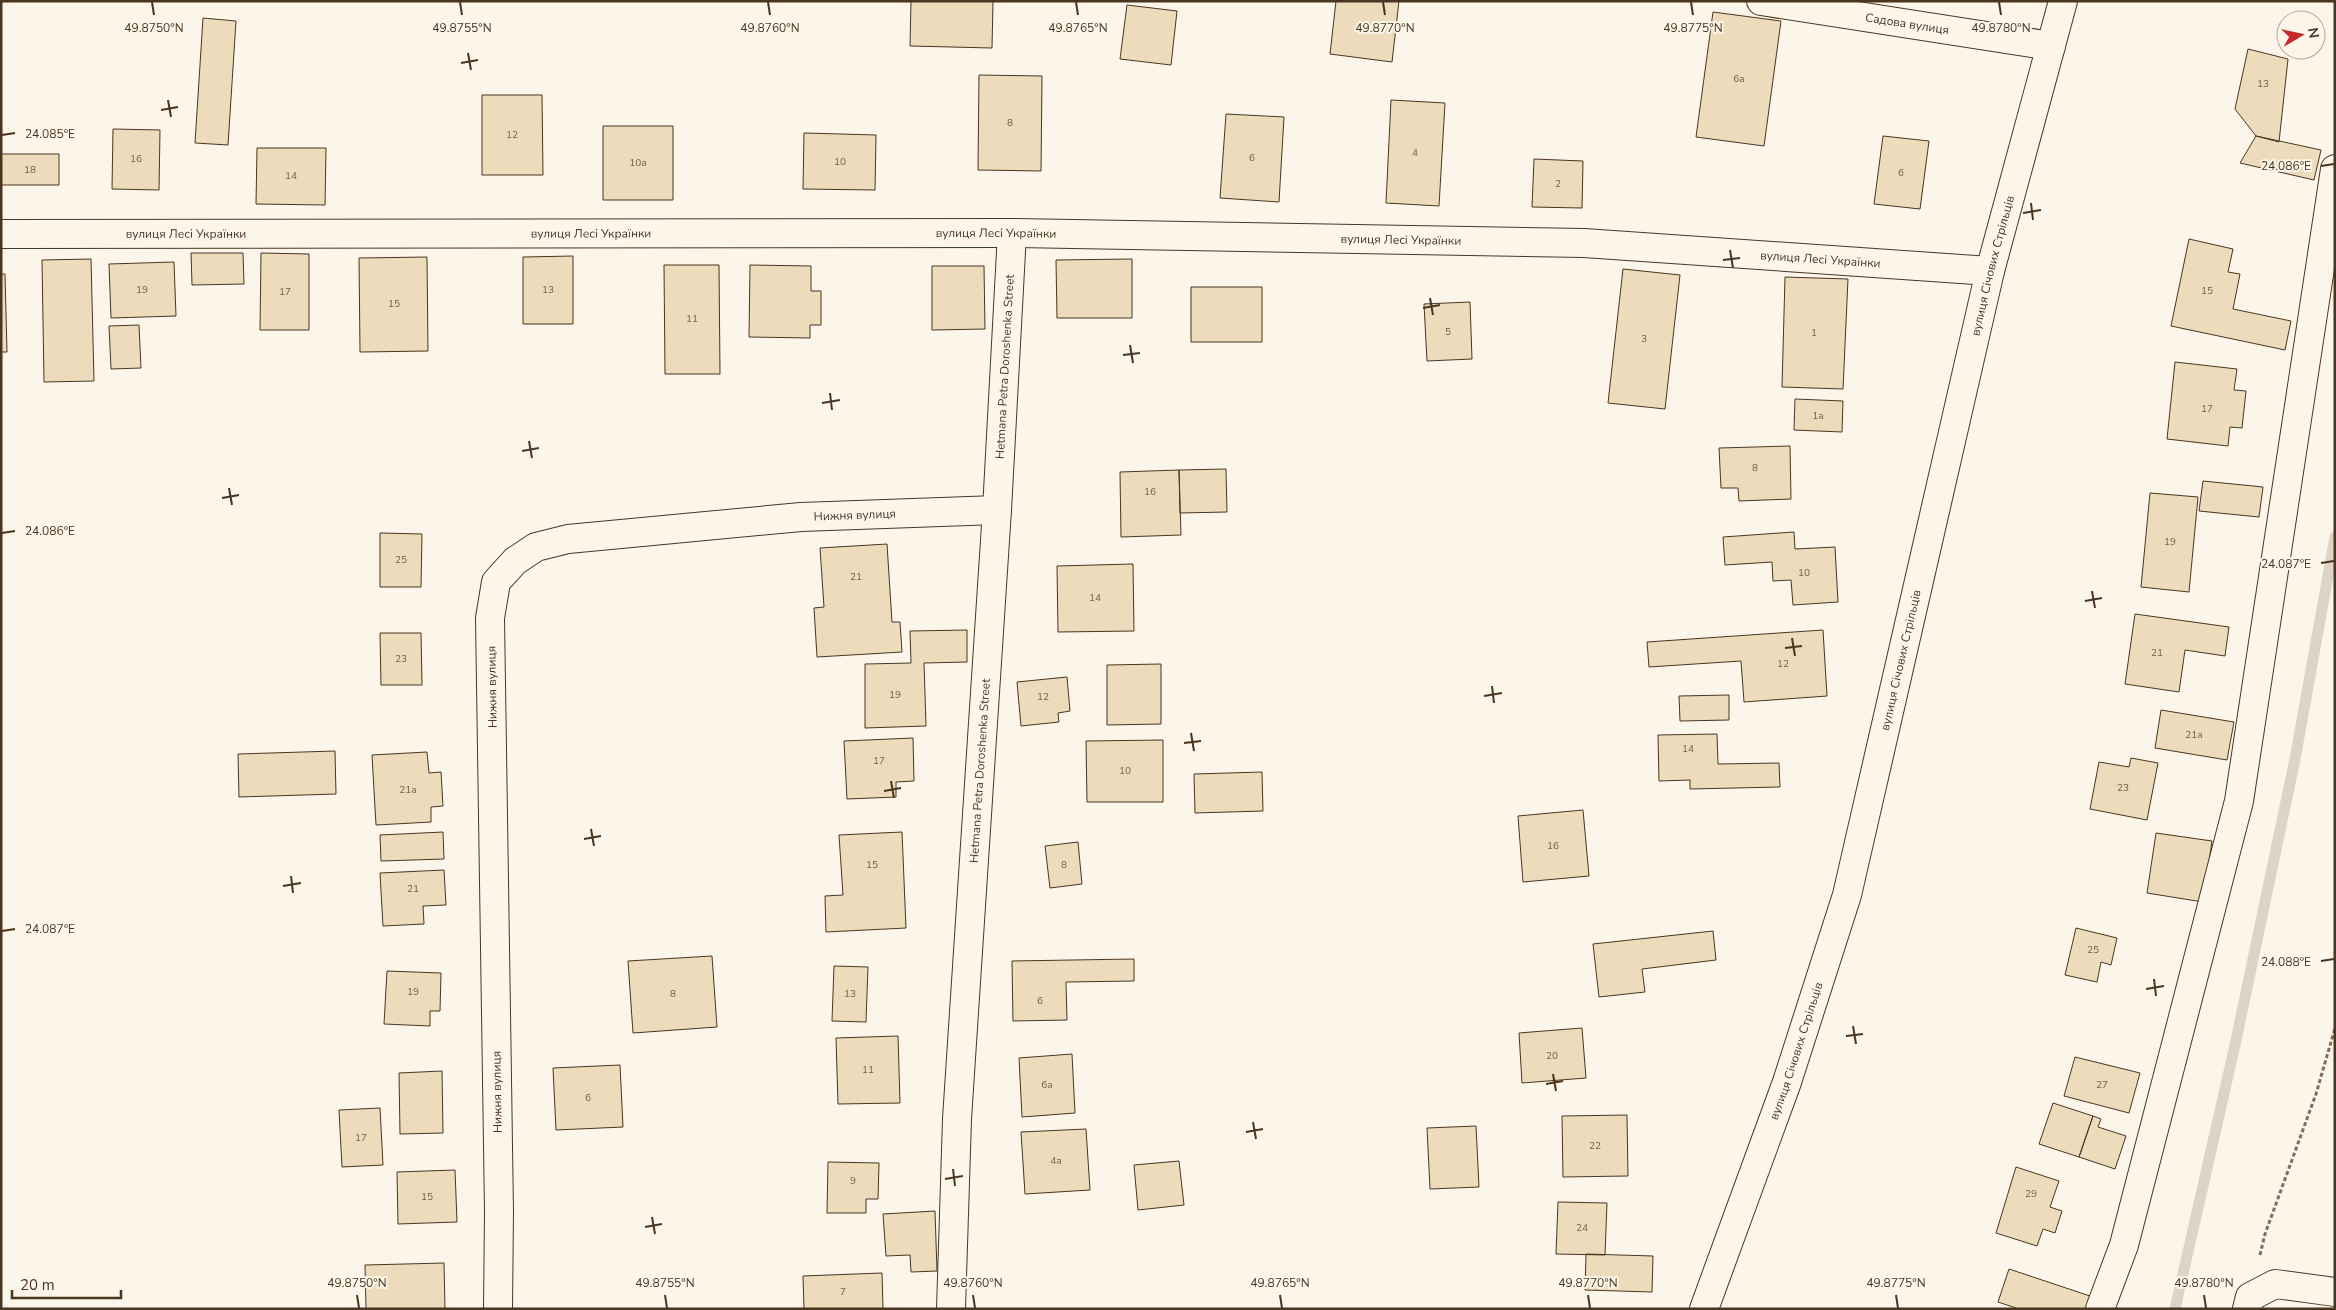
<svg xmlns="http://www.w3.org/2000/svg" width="2336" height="1310" font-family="'Nunito Sans',sans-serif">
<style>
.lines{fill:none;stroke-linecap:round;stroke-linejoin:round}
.stream{stroke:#dcd4c6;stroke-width:11}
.building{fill:#ecdcbc;stroke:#4a3520}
.minor-casing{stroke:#4a3520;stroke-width:30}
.path{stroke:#7f6f5c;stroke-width:3;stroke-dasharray:4 2.5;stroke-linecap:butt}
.minor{stroke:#fbf6e9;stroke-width:28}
.ticks{fill:none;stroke:#4a3520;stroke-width:2}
.labels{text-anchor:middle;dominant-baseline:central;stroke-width:4;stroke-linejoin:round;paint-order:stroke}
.number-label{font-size:10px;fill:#725f47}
.street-label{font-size:12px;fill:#4a3520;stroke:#fbf6e9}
.ticks-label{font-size:12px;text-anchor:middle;fill:#4a3520;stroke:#fbf6e9;stroke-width:4;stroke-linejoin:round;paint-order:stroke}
</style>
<rect width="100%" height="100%" fill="#fbf6e9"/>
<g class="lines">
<!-- stream -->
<path class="stream" d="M2175,1309L2235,1045L2295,759L2335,537"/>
</g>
<!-- building -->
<path class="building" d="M911,1H993L992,48L910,46Z
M1336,1H1399L1392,62L1330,54Z
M1127,5L1177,11L1171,65L1120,59Z
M1713,12L1781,21L1764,146L1696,137Z
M203,18L236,21L228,145L195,143Z
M2248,49L2288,59L2279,142L2256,136L2235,109Z
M979,75L1042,76L1041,171L978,170Z
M482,95H542L543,175H482Z
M1391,100L1445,103L1439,206L1386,203Z
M1226,114L1284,117L1279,202L1220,198Z
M603,126H673V200H603Z
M113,129L160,130L159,190L112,189Z
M804,133L876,135L875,190L803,189Z
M1883,136L1929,141L1920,209L1874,204Z
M2256,136L2321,150L2314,180L2240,163Z
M257,148H326L325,205L256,204Z
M1,154H59V185H1Z
M1534,159L1583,161L1582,208L1532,207Z
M2189,239L2233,249L2228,272L2240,274L2233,309L2291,321L2285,350L2171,326Z
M191,253H243L244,284L192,285Z
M261,253L309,254V330H260Z
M573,256V324H523V257Z
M427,257L428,351L360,352L359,258Z
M91,259L94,381L44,382L42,260Z
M1132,259V318H1057L1056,260Z
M174,262L176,316L111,318L109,264Z
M664,265H719L720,374H665Z
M750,265L811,266V291H821V325H810V338L749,337Z
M932,266H984L985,329L932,330Z
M1623,269L1680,275L1665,409L1608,403Z
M1,274H5L7,352H1Z
M1785,277L1848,279L1843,389L1782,387Z
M1191,287H1262V342H1191Z
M1470,302L1472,359L1427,361L1424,304Z
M139,325L141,368L111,369L109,326Z
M2175,362L2237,369L2234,390L2246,391L2242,428L2230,427L2228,446L2167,439Z
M1795,399L1843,401L1842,432L1794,430Z
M1790,446L1791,499L1739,501L1738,488H1721L1719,448Z
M1226,469L1227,512L1180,513L1179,470Z
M1179,470L1181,535L1121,537L1120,472Z
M2203,481L2263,487L2259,517L2199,511Z
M2150,493L2198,497L2189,592L2141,587Z
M1794,532L1795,549L1835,547L1838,602L1793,605L1791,580L1773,581L1772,562L1725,565L1723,537Z
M380,533L422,534L421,587H380Z
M887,544L892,622H900L902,652L817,657L814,608L824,607L820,548Z
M1133,564L1134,631L1058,632L1057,566Z
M2135,614L2229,627L2225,656L2185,650L2179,692L2125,684Z
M967,630V662L924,663L926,726L865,728V664L911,663L910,631Z
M1823,630L1827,696L1744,702L1741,661L1649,667L1647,642Z
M380,633H421L422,685H381Z
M1161,664V724L1107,725V665Z
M1067,677L1070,711L1058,713L1059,722L1021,726L1017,682Z
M1729,695V720L1680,721L1679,696Z
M2161,710L2234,722L2227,760L2155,748Z
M1717,734L1718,764L1779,763L1780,787L1690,789V780L1659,781L1658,735Z
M913,738L914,781L896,782V797L847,799L844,741Z
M1163,740V802H1087L1086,741Z
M335,751L336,794L239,797L238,754Z
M427,752L429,773L441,772L443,806L431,807V822L376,825L372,755Z
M2131,758L2158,763L2147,820L2090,809L2099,762L2129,767Z
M1262,772L1263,811L1195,813L1194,774Z
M1583,810L1589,876L1523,882L1518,816Z
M443,832L444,859L381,861L380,835Z
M902,832L906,928L826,932L825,896L843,895L839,835Z
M2156,833L2212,841L2203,902L2147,893Z
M1078,842L1082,884L1050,888L1045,846Z
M444,870L446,905L423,906L424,924L383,926L380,873Z
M2076,928L2117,938L2111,965L2101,962L2097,982L2065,975Z
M1713,931L1716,960L1642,969L1645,992L1599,997L1593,944Z
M712,956L717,1027L633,1033L628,961Z
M1134,959V981L1066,982L1067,1020L1013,1021L1012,961Z
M834,966L868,967L866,1022L832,1021Z
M387,971L441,973L440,1011H430V1026L384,1024Z
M1582,1028L1586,1078L1522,1083L1519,1033Z
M898,1036L900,1103L838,1104L836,1038Z
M1072,1054L1075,1113L1022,1117L1019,1058Z
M2075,1057L2140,1073L2129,1113L2064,1096Z
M620,1065L623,1127L556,1130L553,1068Z
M442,1071L443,1133L400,1134L399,1073Z
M2053,1103L2093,1116L2079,1157L2039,1144Z
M380,1108L383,1165L342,1167L339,1110Z
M1627,1115L1628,1176L1563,1177L1562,1116Z
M2093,1116L2101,1119L2098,1127L2126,1136L2115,1169L2079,1157Z
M1476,1126L1479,1187L1430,1189L1427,1128Z
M1086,1129L1090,1190L1025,1194L1021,1132Z
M1179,1161L1184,1205L1138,1210L1134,1165Z
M828,1162L879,1163L878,1199H866V1213H827Z
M2016,1167L2059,1181L2050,1207L2062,1211L2055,1233L2043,1229L2037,1246L1996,1233Z
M455,1170L457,1222L398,1224L397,1172Z
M1558,1202L1607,1203L1605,1255L1556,1254Z
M935,1211L937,1271L911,1272L910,1255L886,1256L883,1214Z
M1586,1254L1653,1256L1652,1292L1585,1290Z
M444,1263L445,1309H366L365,1265Z
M2009,1269L2096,1298L2092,1309H2019L1998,1302Z
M882,1273L883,1309H804L803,1276Z"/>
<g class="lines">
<!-- minor casing -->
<g class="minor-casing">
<g id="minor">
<path id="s1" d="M1761,1L2051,46"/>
<path id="s2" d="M1,234L1012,233L1584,243L1990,271"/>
<path id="s3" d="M498,1309L499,1211L490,618L496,582L515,561L536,547L568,539L801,517L997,510"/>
<path id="s4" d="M951,1309L957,1119L997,510L1012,233"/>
<path id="s5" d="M1704,1309L1787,1082L1847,895L1990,271L2063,1"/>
<path d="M2100,1309L2124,1245L2239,801L2335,169"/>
<path d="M2247,1309L2250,1297L2275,1284L2335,1292"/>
</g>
</g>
<!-- path -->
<path class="path" d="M2260,1255L2265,1234L2316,1094L2335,1028"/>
<!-- minor -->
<use href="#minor" class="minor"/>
</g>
<!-- ticks -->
<path class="ticks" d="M152,2L154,15M460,2L462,15M768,2L770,15M1076,2L1078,15M1383,2L1385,15M1691,2L1693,15M1999,2L2001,15M468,53L471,70M461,63L478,60M168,100L171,117M161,110L178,107M2,135L15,133M2321,166L2334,164M2031,203L2033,220M2023,213L2041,210M1730,250L1733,268M1723,260L1740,258M1430,298L1433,315M1423,308L1440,305M1130,345L1133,363M1123,355L1140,353M830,393L832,410M822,403L840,400M529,441L532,458M522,451L539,448M229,488L232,505M222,498L239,495M2,533L15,531M2321,563L2334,561M2092,591L2095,608M2085,601L2102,598M1792,638L1795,656M1785,648L1802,646M1492,686L1494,703M1484,696L1502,693M1191,733L1194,751M1184,743L1201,741M891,781L894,798M884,791L901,788M591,829L594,846M584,839L601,836M291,876L293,893M283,886L301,883M2,931L15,929M2321,961L2334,959M2154,979L2156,996M2146,989L2164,986M1853,1026L1856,1044M1846,1036L1863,1034M1553,1074L1556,1091M1546,1084L1563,1081M1253,1122L1256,1139M1246,1132L1263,1129M953,1169L955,1186M945,1179L963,1176M652,1217L655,1234M645,1227L662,1224M357,1295L359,1308M665,1295L667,1308M973,1295L975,1308M1280,1295L1282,1308M1588,1295L1590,1308M1896,1295L1898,1308M2204,1295L2206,1308"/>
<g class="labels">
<!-- number labels -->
<g class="number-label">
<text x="1739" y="79">6а</text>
<text x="2263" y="84">13</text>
<text x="1010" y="123">8</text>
<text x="512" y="135">12</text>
<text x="1415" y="153">4</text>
<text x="1252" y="158">6</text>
<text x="136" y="159">16</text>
<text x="840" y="162">10</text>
<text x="638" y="163">10а</text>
<text x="30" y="170">18</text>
<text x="1901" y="173">6</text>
<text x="291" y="176">14</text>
<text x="1558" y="184">2</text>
<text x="142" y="290">19</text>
<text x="548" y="290">13</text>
<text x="2207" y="291">15</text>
<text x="285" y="292">17</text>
<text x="394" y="304">15</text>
<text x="692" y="319">11</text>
<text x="1448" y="332">5</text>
<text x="1814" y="333">1</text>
<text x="1644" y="339">3</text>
<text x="2207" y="409">17</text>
<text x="1818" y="416">1а</text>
<text x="1755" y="468">8</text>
<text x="1150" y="492">16</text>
<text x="2170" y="542">19</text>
<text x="401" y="560">25</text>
<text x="1804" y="573">10</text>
<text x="856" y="577">21</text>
<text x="1095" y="598">14</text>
<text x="2157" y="653">21</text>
<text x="401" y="659">23</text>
<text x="1783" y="664">12</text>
<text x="895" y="695">19</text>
<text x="1043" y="697">12</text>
<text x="2194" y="735">21а</text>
<text x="1688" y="749">14</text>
<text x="879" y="761">17</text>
<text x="1125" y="771">10</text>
<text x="2123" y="788">23</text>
<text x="408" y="790">21а</text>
<text x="1553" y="846">16</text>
<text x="872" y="865">15</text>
<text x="1064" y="865">8</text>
<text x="413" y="889">21</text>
<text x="2093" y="950">25</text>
<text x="413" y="992">19</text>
<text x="673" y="994">8</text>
<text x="850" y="994">13</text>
<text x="1040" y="1001">6</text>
<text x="1552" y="1056">20</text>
<text x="868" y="1070">11</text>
<text x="1047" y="1085">6а</text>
<text x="2102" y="1085">27</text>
<text x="588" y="1098">6</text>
<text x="361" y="1138">17</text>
<text x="1595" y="1146">22</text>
<text x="1056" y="1161">4а</text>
<text x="853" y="1181">9</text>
<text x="2031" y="1194">29</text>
<text x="427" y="1197">15</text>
<text x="1582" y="1228">24</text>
<text x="843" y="1292">7</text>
</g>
<!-- street labels -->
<g class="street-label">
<text stroke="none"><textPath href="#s1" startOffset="148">Садова вулиця</textPath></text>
<text stroke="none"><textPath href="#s2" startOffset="590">вулиця Лесі Українки</textPath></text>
<text stroke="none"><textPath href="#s2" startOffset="995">вулиця Лесі Українки</textPath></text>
<text stroke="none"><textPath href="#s2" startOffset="185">вулиця Лесі Українки</textPath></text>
<text stroke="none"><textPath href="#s2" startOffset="1400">вулиця Лесі Українки</textPath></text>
<text stroke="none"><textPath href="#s2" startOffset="1820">вулиця Лесі Українки</textPath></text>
<text stroke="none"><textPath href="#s5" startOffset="1084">вулиця Січових Стрільців</textPath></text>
<text stroke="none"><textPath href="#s4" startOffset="944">Hetmana Petra Doroshenka Street</textPath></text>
<text stroke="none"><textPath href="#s3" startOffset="1102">Нижня вулиця</textPath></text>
<text stroke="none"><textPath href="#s5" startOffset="679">вулиця Січових Стрільців</textPath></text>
<text transform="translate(492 687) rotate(-91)">Нижня вулиця</text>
<text stroke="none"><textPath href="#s4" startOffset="539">Hetmana Petra Doroshenka Street</textPath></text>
<text stroke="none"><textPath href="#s5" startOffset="274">вулиця Січових Стрільців</textPath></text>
<text transform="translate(497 1092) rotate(-91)">Нижня вулиця</text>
</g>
</g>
<g class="ticks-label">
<text x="154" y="32">49.8750°N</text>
<text x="462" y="32">49.8755°N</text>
<text x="770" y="32">49.8760°N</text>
<text x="1078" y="32">49.8765°N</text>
<text x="1385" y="32">49.8770°N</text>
<text x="1693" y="32">49.8775°N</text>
<text x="2001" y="32">49.8780°N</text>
<text x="50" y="138">24.085°E</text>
<text x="2286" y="170">24.086°E</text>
<text x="50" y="535">24.086°E</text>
<text x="2286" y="568">24.087°E</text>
<text x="50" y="933">24.087°E</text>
<text x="2286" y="966">24.088°E</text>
<text x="357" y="1287">49.8750°N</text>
<text x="665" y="1287">49.8755°N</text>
<text x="973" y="1287">49.8760°N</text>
<text x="1280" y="1287">49.8765°N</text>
<text x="1588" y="1287">49.8770°N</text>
<text x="1896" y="1287">49.8775°N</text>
<text x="2204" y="1287">49.8780°N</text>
</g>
<!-- border -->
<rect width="2336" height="1310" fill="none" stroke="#4a3520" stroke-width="5"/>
<!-- north arrow -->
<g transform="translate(2301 35) rotate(81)"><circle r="24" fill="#fbf6e9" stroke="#b4a999"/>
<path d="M0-4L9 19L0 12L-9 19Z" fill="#c62828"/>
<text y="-8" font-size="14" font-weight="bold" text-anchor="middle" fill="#4a3520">N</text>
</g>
<!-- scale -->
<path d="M12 1290v8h109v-8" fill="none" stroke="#4a3520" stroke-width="2.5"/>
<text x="20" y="1290" font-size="15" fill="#4a3520" stroke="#fbf6e9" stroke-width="4" paint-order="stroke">20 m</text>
</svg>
